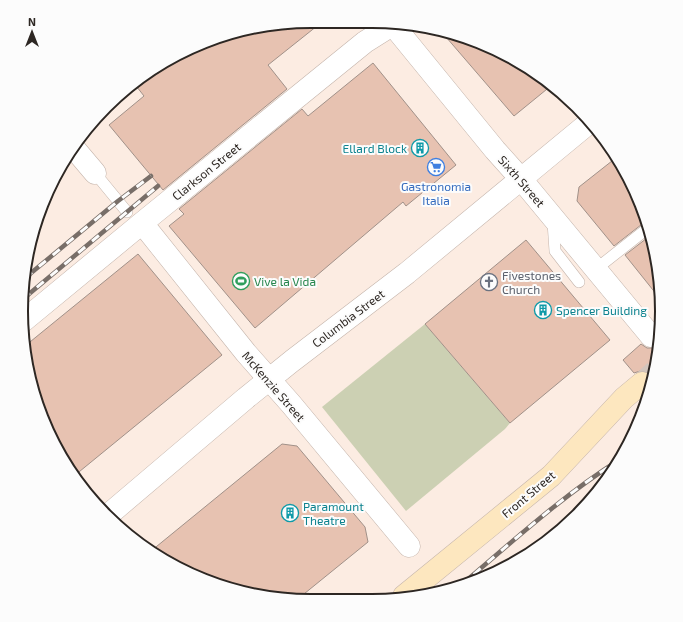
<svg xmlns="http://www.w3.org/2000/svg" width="683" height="622" font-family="'Exo 2',sans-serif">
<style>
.green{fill:#ccd0b3}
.building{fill:#e7c2b1;stroke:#a19189}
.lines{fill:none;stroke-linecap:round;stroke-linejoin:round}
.secondary-tunnel{stroke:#d3c5bc;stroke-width:22;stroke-dasharray:22 11;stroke-linecap:butt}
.service-casing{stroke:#c4b4ab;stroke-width:12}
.minor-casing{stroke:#c4b4ab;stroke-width:23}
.tertiary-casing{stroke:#c4b4ab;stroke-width:23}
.secondary-casing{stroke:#c4b4ab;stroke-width:23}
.service{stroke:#fff;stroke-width:11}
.minor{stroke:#fff;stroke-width:22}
.tertiary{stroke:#fff;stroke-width:22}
.secondary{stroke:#fde7bf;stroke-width:22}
.rail-casing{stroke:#786e68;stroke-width:4.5}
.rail{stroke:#fcfcfc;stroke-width:3;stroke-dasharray:9;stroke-linecap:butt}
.labels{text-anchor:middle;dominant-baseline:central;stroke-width:4;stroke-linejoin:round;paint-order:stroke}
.culture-label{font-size:12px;fill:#0d838f;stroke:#fcfcfc;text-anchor:start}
.street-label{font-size:12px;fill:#2d2723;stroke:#fcfcfc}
.shop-label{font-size:12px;fill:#366cbe;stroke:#fcfcfc}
.worship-label{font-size:12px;fill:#5b616d;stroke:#fcfcfc;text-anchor:start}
.leisure-label{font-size:12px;fill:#27864d;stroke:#fcfcfc;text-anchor:start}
.rim{fill:none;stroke:#2d2723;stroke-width:2}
</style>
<rect width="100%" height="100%" fill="#fcece2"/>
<!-- green -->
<path class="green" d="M425,324L510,423L505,429L406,511L322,407Z"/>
<!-- building -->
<path class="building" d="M311,21L322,22L268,65L287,89L163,190L109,125L144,96L133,82L134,81L183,51L254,27Z
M440,30L483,43L533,70L552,85L514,116Z
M373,63L456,165L406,206L403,202L255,328L169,226L184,214L179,209L302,109L308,116Z
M617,157L640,200L646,221L614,246L577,201L579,187Z
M651,235L656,254L661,300L625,255Z
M526,240L610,340L510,423L425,324Z
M138,254L222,355L74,476L43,422L27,368L25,346Z
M641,344L647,348H653L659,346L656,367L653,378L651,375L646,371H640L634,373L623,360Z
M282,444L297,446L365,527L368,542L299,598L273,599L218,586L166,562L151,551Z"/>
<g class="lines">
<!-- secondary-tunnel -->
<path class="secondary-tunnel" d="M642,383L655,371"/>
<!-- service casing -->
<g class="service-casing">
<path id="service" d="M95,173L127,212
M553,222L555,251L579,282
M596,269L648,228"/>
</g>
<!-- minor casing -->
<g class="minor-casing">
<path id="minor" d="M73,147L95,173
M521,179L651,336
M142,223L246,353L291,404L409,546
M22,322L142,223L365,42L392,25"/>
</g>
<!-- tertiary casing -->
<g class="tertiary-casing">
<path id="tertiary" d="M393,25L495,150L521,179
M107,516L246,398L292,361L407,273L590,122"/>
</g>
<!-- secondary casing -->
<g class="secondary-casing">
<path id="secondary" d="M404,596L551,476L624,398L642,383"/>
</g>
<!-- service -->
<use href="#service" class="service"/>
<!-- minor -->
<use href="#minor" class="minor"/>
<!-- tertiary -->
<use href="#tertiary" class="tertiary"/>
<!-- secondary -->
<use href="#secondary" class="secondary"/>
<!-- rail casing -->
<g class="rail-casing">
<path id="rail" d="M25,278L118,201L151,176
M23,299L158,186
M523,558L587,505
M460,586C512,542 562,496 619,460"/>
</g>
<!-- rail -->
<use href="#rail" class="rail"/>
</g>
<!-- icons -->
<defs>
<g id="building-ring" transform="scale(0.9)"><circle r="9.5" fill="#fcfcfc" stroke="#0f9aa8" stroke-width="1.5"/><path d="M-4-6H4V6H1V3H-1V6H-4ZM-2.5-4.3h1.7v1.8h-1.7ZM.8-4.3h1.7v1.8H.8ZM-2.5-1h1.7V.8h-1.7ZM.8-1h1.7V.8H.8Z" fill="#0f9aa8"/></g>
<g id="supermarket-ring" transform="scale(0.9)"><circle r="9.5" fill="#fcfcfc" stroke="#3f7fe0" stroke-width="1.5"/><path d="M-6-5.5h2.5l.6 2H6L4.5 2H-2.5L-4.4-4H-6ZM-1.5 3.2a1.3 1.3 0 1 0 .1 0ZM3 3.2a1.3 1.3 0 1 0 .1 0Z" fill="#3f7fe0"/></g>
<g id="stadium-ring" transform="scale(0.9)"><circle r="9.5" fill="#fcfcfc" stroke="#2e9e5b" stroke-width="1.5"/><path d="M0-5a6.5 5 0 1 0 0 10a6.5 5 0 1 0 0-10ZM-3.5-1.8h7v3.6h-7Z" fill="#2e9e5b"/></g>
<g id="church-ring" transform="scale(0.9)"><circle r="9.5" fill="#fcfcfc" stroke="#6b7280" stroke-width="1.5"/><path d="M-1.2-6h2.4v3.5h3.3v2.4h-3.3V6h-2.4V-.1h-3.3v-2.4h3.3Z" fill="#6b7280"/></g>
</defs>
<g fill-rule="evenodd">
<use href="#building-ring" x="420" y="148"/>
<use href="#supermarket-ring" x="436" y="167"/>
<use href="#stadium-ring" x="241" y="281"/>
<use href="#church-ring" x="489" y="282"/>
<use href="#building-ring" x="543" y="310"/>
<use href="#building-ring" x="290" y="513"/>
</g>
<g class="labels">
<!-- culture labels -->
<g class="culture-label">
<text x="407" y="148" text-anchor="end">Ellard Block</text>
<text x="556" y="310">Spencer Building</text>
<text x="303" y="506">Paramount<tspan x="303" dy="14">Theatre</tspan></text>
</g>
<!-- street labels -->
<g class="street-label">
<text transform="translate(206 171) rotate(-39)">Clarkson Street</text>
<text transform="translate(522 181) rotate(49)">Sixth Street</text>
<text transform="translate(348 318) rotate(-37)">Columbia Street</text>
<text transform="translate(274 386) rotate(49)">McKenzie Street</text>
<text transform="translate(528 494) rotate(-40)">Front Street</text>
</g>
<!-- shop labels -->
<g class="shop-label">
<text x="436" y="186">Gastronomia<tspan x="436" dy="14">Italia</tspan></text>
</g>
<!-- worship labels -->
<g class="worship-label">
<text x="502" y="275">Fivestones<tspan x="502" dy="14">Church</tspan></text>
</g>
<!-- leisure labels -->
<g class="leisure-label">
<text x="254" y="281">Vive la Vida</text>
</g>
</g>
<!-- crop -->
<path d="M0 0H683V622H0ZM311 28H372A283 283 0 0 1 655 311V311A283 283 0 0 1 372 594H311A283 283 0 0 1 28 311V311A283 283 0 0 1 311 28Z" fill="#fcfcfc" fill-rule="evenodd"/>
<path class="rim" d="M311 28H372A283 283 0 0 1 655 311V311A283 283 0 0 1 372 594H311A283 283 0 0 1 28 311V311A283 283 0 0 1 311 28Z"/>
<!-- north arrow -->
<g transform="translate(32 32)" stroke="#fcfcfc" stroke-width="3" paint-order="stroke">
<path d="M0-3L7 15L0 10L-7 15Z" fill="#2d2723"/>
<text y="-6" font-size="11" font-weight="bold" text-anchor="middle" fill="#2d2723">N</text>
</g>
</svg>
